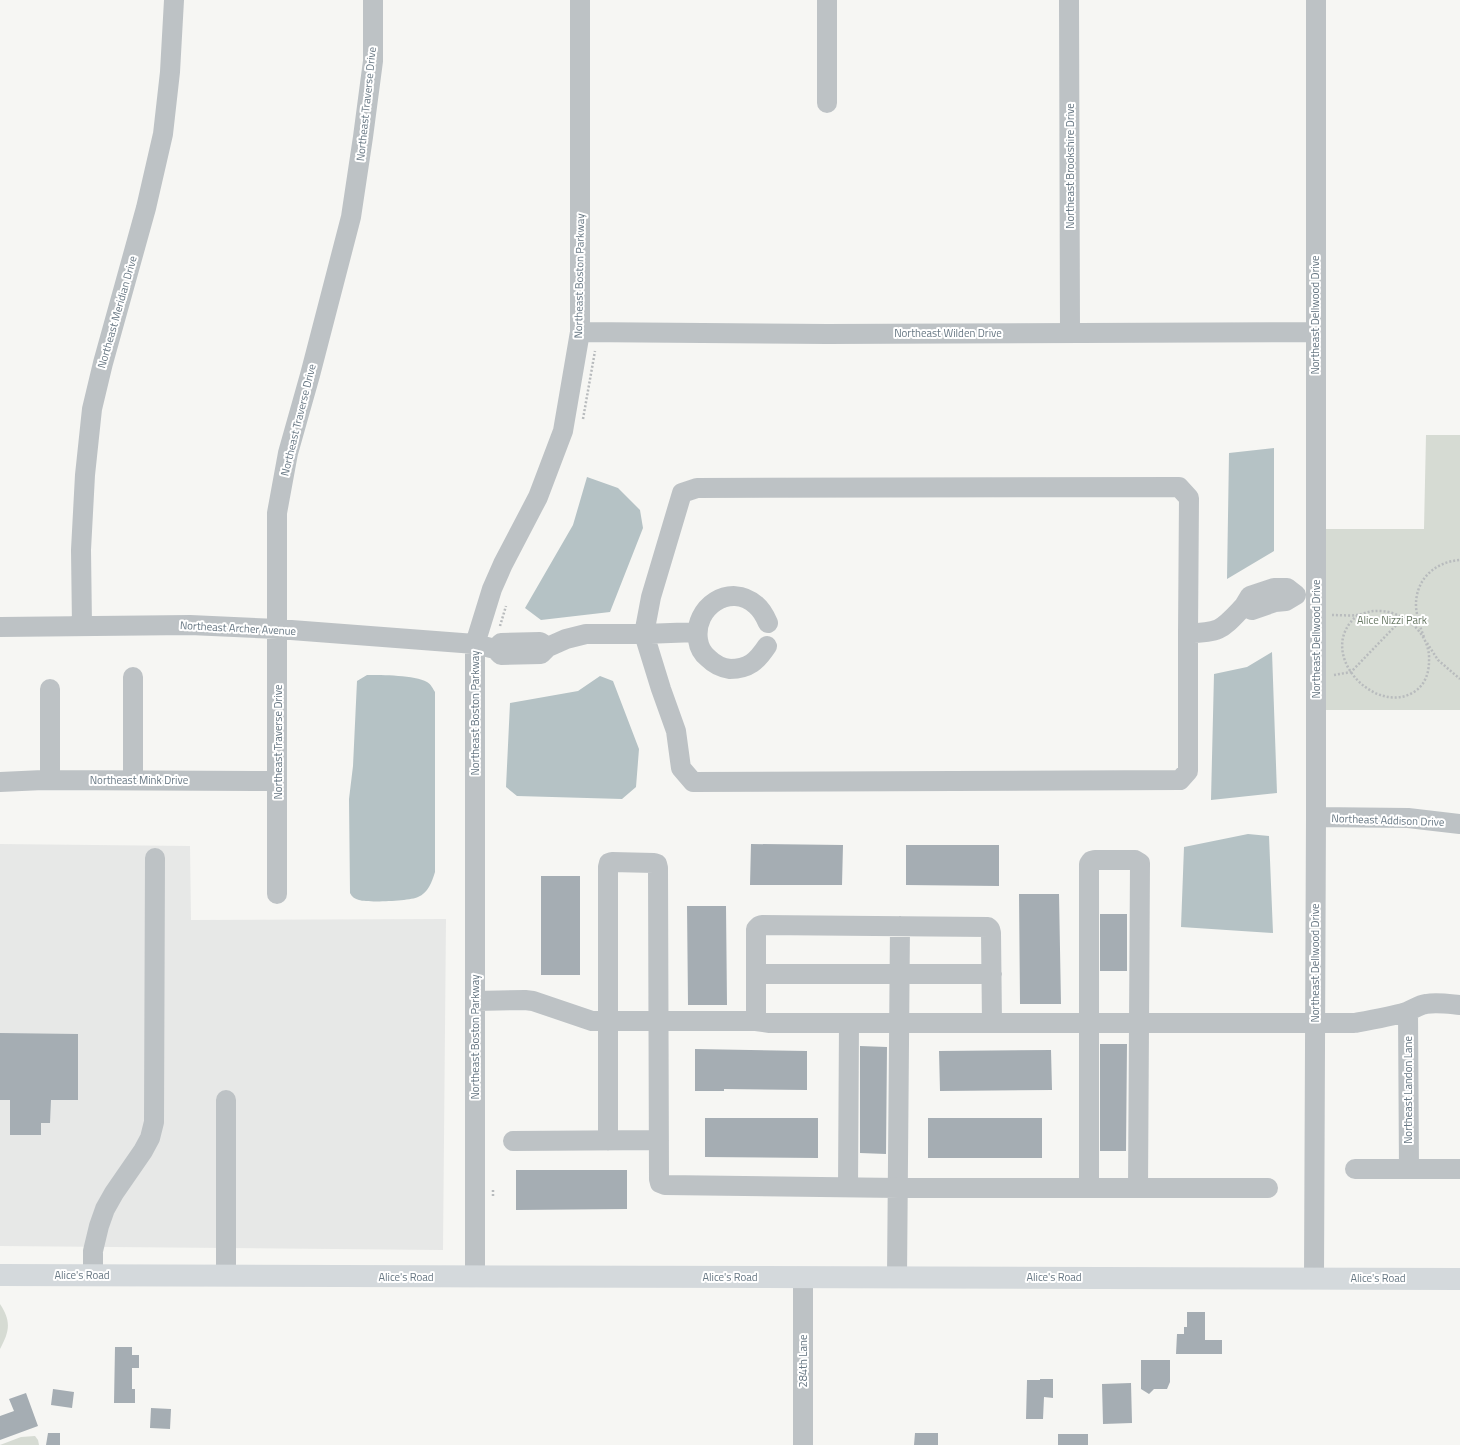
<svg xmlns="http://www.w3.org/2000/svg" width="1460" height="1445" font-family="'Titillium Web',sans-serif">
<style>
.built{fill:#e7e8e7}
.green{fill:#d6dbd3}
.water{fill:#b5c2c5}
.building{fill:#a5adb3}
.lines{fill:none;stroke-linecap:round;stroke-linejoin:round}
.path{stroke:#b8bbbd;stroke-width:2.5;stroke-dasharray:2 2;stroke-linecap:butt}
.minor{stroke:#bdc2c5;stroke-width:20}
.major{stroke:#d4d9dc;stroke-width:22}
.labels{text-anchor:middle;dominant-baseline:central;stroke-width:4;stroke-linejoin:round;paint-order:stroke}
.street-label{font-size:11px;fill:#677783;stroke:#fff}
.park-label{font-size:11px;fill:#6a7a66;stroke:#fff}
</style>
<rect width="100%" height="100%" fill="#f6f6f3"/>
<!-- built -->
<path class="built" d="M0,844L190,846L191,920L446,919L443,1250L0,1246Z"/>
<!-- green -->
<path class="green" d="M1426,435H1460V710H1324L1323,529H1424Z
M0,1304C12,1322 9,1332 0,1349Z
M35,1436L38,1440L39,1445H0L21,1437Z"/>
<!-- water -->
<path class="water" d="M1274,448V551L1227,579L1229,453Z
M587,477L618,488L640,510L643,528L610,612L541,620L525,608L573,525Z
M1272,652L1277,793L1211,800L1214,674L1247,667Z
M367,675C382,675 415,675 427,682C431,684 433,689 435,692V872C432,882 428,893 418,897C410,901 368,903 359,900C355,899 352,897 350,893L349,799L353,766L357,681Z
M600,676L613,681L639,749L636,787L622,799L517,796L506,787L510,703L578,691Z
M1248,834L1269,836L1273,933L1181,927L1184,847Z"/>
<!-- building -->
<path class="building" d="M751,844L843,845L842,885H750Z
M906,845H999V886L906,885Z
M541,876H580V975H541Z
M1019,894H1059L1061,1004H1020Z
M687,906H726L727,1005H688Z
M1100,914H1127V971H1100Z
M0,1033L78,1034V1100H51L50,1123H41V1135H10V1100H0Z
M1100,1044H1127L1126,1151H1100Z
M860,1046L887,1047L886,1154L860,1153Z
M695,1049L807,1051V1090L724,1089V1091H695Z
M1051,1050L1052,1090L940,1091L939,1051Z
M705,1118H818V1158L705,1157Z
M928,1118H1042V1158H928Z
M516,1170H627V1209L516,1210Z
M1187,1312H1205V1340H1222V1354H1176L1177,1334H1184V1327H1187Z
M115,1347H132V1355H139V1368H132V1389H135V1403H114Z
M1141,1360H1170V1382L1167,1389H1154L1149,1394L1141,1389Z
M1040,1379H1053V1398L1044,1397L1043,1419H1026L1027,1380H1040Z
M1131,1383L1132,1423L1103,1424L1102,1384Z
M53,1389L74,1392L72,1408L51,1405Z
M26,1393L38,1426L0,1440V1416L14,1411L9,1399Z
M151,1408L171,1409L170,1429L150,1428Z
M48,1433H60V1445H46Z
M915,1433H938V1445H914Z
M1058,1434H1088V1445H1058Z"/>
<g class="lines">
<!-- path -->
<path class="path" d="M583,419L595,351
M1332,615C1340,615 1349,616 1357,615C1363,614 1369,611 1375,611C1402,609 1431,633 1429,661C1429,673 1425,685 1414,692C1374,717 1313,651 1358,615
M500,626L506,606
M1424,637C1420,627 1417,617 1416,607C1415,580 1434,562 1460,560
M1427,643L1438,660L1460,679
M1334,675L1351,672L1403,618
M493,1190V1198"/>
<!-- minor -->
<path class="minor" d="M827,0V103
M1069,0L1070,333
M580,332L827,334L1315,332
M1274,588H1287L1296,595L1286,601L1275,602L1252,610L1244,606L1250,596Z
M82,626L81,550L85,475L92,409L103,363L146,208L163,134L170,72L174,0
M0,627L190,625L278,629L475,644L495,649
M697,632L644,634L661,689L676,731L681,768L693,782L1180,780L1188,771V633
M540,642L548,647L541,654L501,655L495,649L501,643Z
M767,646C757,661 749,669 730,669C722,668 714,664 708,658C703,654 699,647 698,640C693,607 730,582 756,605C762,610 765,616 768,623
M548,647L566,639L586,634H644L651,597L682,493L697,488L1179,487L1189,498L1188,633C1221,633 1222,629 1244,606
M50,689V780
M133,780V677
M0,782L43,780L277,781
M1316,817L1408,818L1460,824
M277,894V513L288,453L310,375L351,217L363,137L373,61V0
M756,974H992
M475,1001L525,1000L533,1001L592,1021H756L770,1023H1354C1371,1020 1389,1017 1406,1012C1413,1010 1418,1005 1426,1004C1437,1002 1449,1004 1460,1005
M1408,1012L1409,1169
M756,1021V929L759,926L762,925L988,927L990,929L991,933L992,1023
M226,1100V1276
M513,1141L659,1140
M608,1141V867L609,863L612,862L654,863L657,864L658,868L659,1179L660,1183L665,1185L899,1188H1268
M1355,1169H1460
M848,1187L849,1023
M1089,1188V864L1091,861L1095,860H1135L1140,863L1138,1188
M93,1275V1251L99,1226L105,1209L114,1193L143,1151L150,1138L154,1122L155,858
M475,1277V644L492,589L503,564L538,497L563,431L580,332V0
M897,1277L900,926
M1314,1278L1316,817V0
M803,1445V1277"/>
<!-- major -->
<path class="major" d="M0,1275L1460,1279"/>
</g>
<g class="labels">
<!-- street labels -->
<g class="street-label">
<text transform="translate(366 104) rotate(-84)">Northeast Traverse Drive</text>
<text transform="translate(1070 166) rotate(-90)">Northeast Brookshire Drive</text>
<text transform="translate(579 276) rotate(-89)">Northeast Boston Parkway</text>
<text transform="translate(117 312) rotate(-74)">Northeast Meridian Drive</text>
<text transform="translate(1315 315) rotate(-90)">Northeast Dellwood Drive</text>
<text x="948" y="333">Northeast Wilden Drive</text>
<text transform="translate(298 420) rotate(-76)">Northeast Traverse Drive</text>
<text transform="translate(238 628) rotate(3)">Northeast Archer Avenue</text>
<text transform="translate(1316 639) rotate(-90)">Northeast Dellwood Drive</text>
<text transform="translate(475 713) rotate(-90)">Northeast Boston Parkway</text>
<text transform="translate(278 742) rotate(-90)">Northeast Traverse Drive</text>
<text x="139" y="780">Northeast Mink Drive</text>
<text transform="translate(1388 820) rotate(2)">Northeast Addison Drive</text>
<text transform="translate(1315 963) rotate(-90)">Northeast Dellwood Drive</text>
<text transform="translate(475 1037) rotate(-90)">Northeast Boston Parkway</text>
<text transform="translate(1408 1090) rotate(-90)">Northeast Landon Lane</text>
<text x="82" y="1275">Alice's Road</text>
<text x="406" y="1277">Alice's Road</text>
<text x="730" y="1277">Alice's Road</text>
<text x="1054" y="1277">Alice's Road</text>
<text x="1378" y="1278">Alice's Road</text>
<text transform="translate(803 1361) rotate(-90)">284th Lane</text>
</g>
<!-- park labels -->
<g class="park-label">
<text x="1392" y="620">Alice Nizzi Park</text>
</g>
</g>
</svg>
